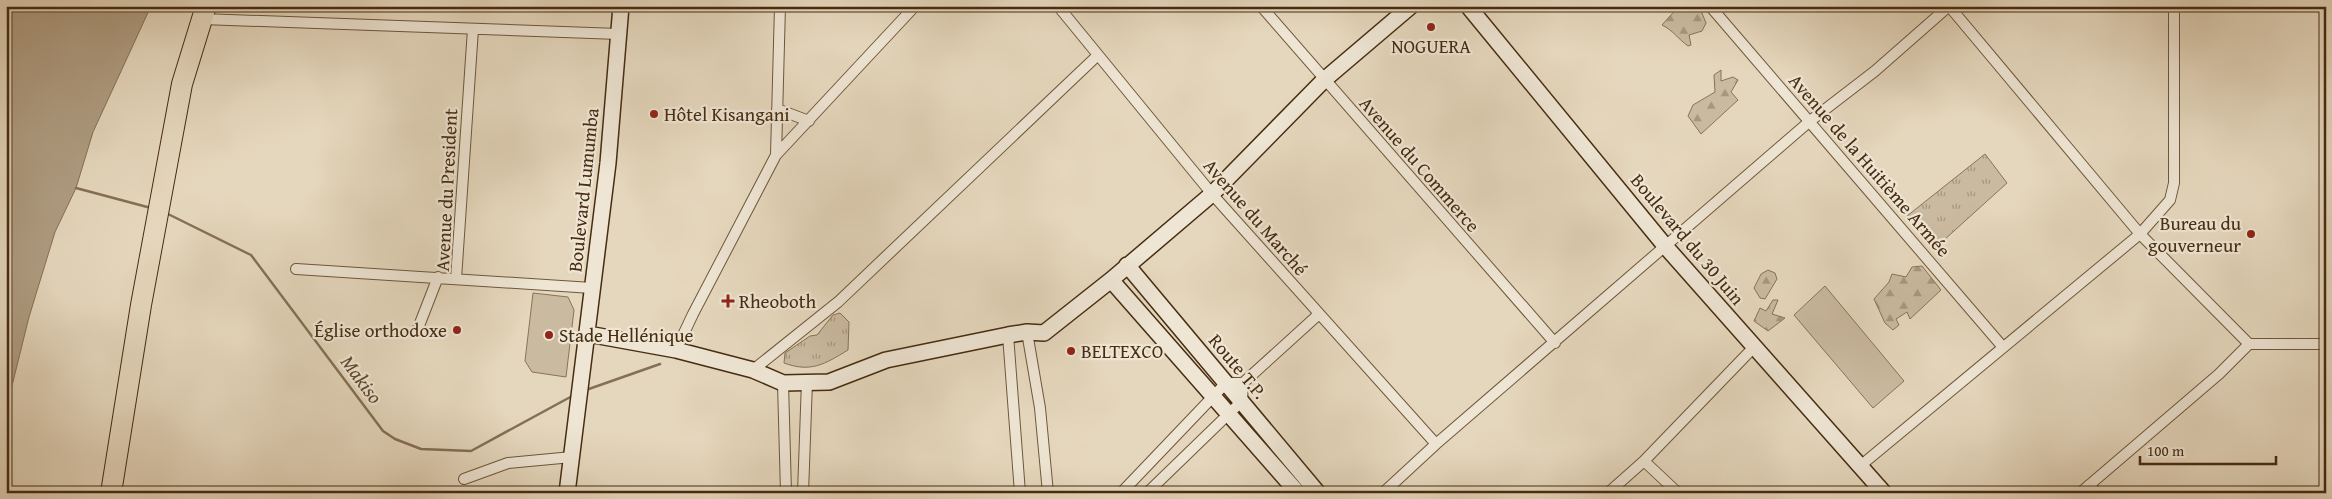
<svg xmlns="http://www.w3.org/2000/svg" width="2332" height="499" font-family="'Gentium Book Plus',serif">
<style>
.grass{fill:#cabaa0;stroke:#887358}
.forest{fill:url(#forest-firs);stroke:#887358}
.park{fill:url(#park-tufts);stroke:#887358}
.water{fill:#af9d82;stroke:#857054}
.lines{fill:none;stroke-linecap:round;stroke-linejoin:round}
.stream{stroke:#857054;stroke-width:2.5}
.street-casing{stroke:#6e573b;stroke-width:12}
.secondary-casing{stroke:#462c10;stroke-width:18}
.highway-casing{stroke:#462c10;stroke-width:22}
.street{stroke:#eee5d4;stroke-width:10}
.secondary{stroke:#eee5d4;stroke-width:15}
.highway{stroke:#e5d7bd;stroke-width:20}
.poi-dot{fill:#8f2418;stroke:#eee5d4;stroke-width:2}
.labels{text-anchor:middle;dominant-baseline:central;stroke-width:4.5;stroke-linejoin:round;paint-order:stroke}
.poi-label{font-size:19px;fill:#462c10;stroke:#eee5d4;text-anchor:start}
.street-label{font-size:19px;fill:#462c10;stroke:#eee5d4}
.water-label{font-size:20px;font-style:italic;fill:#60482c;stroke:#eee5d4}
</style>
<defs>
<pattern id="forest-firs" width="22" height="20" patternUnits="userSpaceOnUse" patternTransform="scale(1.25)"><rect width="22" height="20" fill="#cabaa0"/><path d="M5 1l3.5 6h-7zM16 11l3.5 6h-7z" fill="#a69781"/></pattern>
<pattern id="park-tufts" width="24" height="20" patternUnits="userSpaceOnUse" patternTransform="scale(1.25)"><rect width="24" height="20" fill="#cabaa0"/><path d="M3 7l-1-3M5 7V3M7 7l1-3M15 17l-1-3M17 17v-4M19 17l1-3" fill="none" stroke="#a69781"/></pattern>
</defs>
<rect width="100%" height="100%" fill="#e5d7bd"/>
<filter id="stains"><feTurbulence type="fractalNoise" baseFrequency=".004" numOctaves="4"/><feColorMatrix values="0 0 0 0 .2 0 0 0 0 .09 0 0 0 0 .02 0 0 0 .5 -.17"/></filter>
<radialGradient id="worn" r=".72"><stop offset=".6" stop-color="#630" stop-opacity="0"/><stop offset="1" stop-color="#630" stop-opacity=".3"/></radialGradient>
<!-- grass -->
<path class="grass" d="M1825,286L1904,381L1873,408L1794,315Z
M533,293L568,297L574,310L566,377L532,372L525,361Z"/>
<!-- forest -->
<path class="forest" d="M1679,6H1699L1706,23L1702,31L1689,35L1691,45L1688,46C1677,38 1674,31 1662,25Z
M1721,70V81L1733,77L1738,80L1731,92L1738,100L1701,134L1688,116L1693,105L1715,92L1714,75Z
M1922,266L1941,290L1910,319L1907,312L1896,319L1899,325L1893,330L1885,323L1874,299L1889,282L1892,274L1906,277L1912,267Z
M1768,270L1775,273L1777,279L1765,299L1760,298L1754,288L1761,274Z
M1773,300H1778L1772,314L1785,318L1768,331L1754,321L1760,308L1766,311Z"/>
<!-- park -->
<path class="park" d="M1985,154L2007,183L1933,250L1907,216Z
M840,313L849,322L848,350C825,364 811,373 784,363L785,353L810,336L817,335L833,315Z"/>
<!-- water -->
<path class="water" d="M6,6H151L93,132L76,188L55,232L29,317L6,410Z"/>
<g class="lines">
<!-- stream -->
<path class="stream" d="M76,188L151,208
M166,213L251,255L383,431L395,439L421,449L471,451L574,395
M586,390L660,364"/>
<!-- street casing -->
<g class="street-casing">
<path id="street" d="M1058,6L1212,194L1436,444
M1261,6L1555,343
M1710,6L2002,346
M1949,6L2140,234L2249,344H2326
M202,19L619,34
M777,109L809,121
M776,155L780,6
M296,269L592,288
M456,279L473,29
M417,331L438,277
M1027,332L1040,408L1048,493
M1008,335L1020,493
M676,350L693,314L776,155L915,6
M753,370L838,302L1098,55
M783,383L786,493
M1644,461L1678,493
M1859,467L2140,234L2170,200L2174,183V6
M464,479L508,463L572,457
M2089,485L2097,493
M803,493L807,381
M1121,493L1226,383H1243L1319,314
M1147,493L1242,401L1243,383
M1383,493L1436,444L1810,121L1875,71L1949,6
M1608,493L1644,461L1754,347
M2080,493L2219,374L2249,344"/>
</g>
<!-- secondary casing -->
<g class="secondary-casing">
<path id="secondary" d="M1468,6L1666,247L1884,493
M1127,265L1318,493
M1111,280L1298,493
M588,334L676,350L753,370L783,383L829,382L886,360L1008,335L1027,332L1044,333L1111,280L1212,194L1324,80L1411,6
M567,493L608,163L621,6"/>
</g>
<!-- highway casing -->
<g class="highway-casing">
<path id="highway" d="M111,493L141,305L182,84L206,6"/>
</g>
<!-- street -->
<use href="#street" class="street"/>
<!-- secondary -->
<use href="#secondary" class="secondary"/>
<!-- highway -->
<use href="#highway" class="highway"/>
</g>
<!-- markers -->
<g class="poi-dot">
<circle cx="1431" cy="27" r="5"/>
<circle cx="654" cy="114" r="5"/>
<circle cx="2251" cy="234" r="5"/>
<path d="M725.5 293.5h5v5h5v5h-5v5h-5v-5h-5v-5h5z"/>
<circle cx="457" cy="330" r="5"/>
<circle cx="549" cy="335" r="5"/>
<circle cx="1071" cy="351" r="5"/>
</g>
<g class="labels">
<!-- poi labels -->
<g class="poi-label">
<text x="1431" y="46" text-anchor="middle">NOGUERA</text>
<text x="664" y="114">Hôtel Kisangani</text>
<text x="2241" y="223" text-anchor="end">Bureau du<tspan x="2241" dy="22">gouverneur</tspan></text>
<text x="739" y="301">Rheoboth</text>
<text x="447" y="330" text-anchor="end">Église orthodoxe</text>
<text x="559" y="335">Stade Hellénique</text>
<text x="1081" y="351">BELTEXCO</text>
</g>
<!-- street labels -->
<g class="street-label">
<text transform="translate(1420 164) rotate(49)">Avenue du Commerce</text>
<text transform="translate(1870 165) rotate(49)">Avenue de la Huitième Armée</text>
<text transform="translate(446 190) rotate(-87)">Avenue du President</text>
<text transform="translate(583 190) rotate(-84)">Boulevard Lumumba</text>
<text transform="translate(1256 217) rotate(49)">Avenue du Marché</text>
<text transform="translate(1688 239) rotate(50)">Boulevard du 30 Juin</text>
<text transform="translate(1238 366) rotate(50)">Route T.P.</text>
</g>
<!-- water labels -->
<g class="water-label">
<text transform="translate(362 379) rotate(53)">Makiso</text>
</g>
</g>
<!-- margin -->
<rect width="2332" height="499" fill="none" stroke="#e5d7bd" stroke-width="25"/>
<rect x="8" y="8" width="2317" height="484" fill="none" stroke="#462c10" stroke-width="2.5"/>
<rect x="12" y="12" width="2307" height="474" fill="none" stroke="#462c10"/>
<!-- scale -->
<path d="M2140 456v8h136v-8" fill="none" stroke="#462c10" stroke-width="2.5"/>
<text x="2147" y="456" font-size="15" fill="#462c10" stroke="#eee5d4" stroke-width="4" paint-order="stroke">100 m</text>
<rect width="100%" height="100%" filter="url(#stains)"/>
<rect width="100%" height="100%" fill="url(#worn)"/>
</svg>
